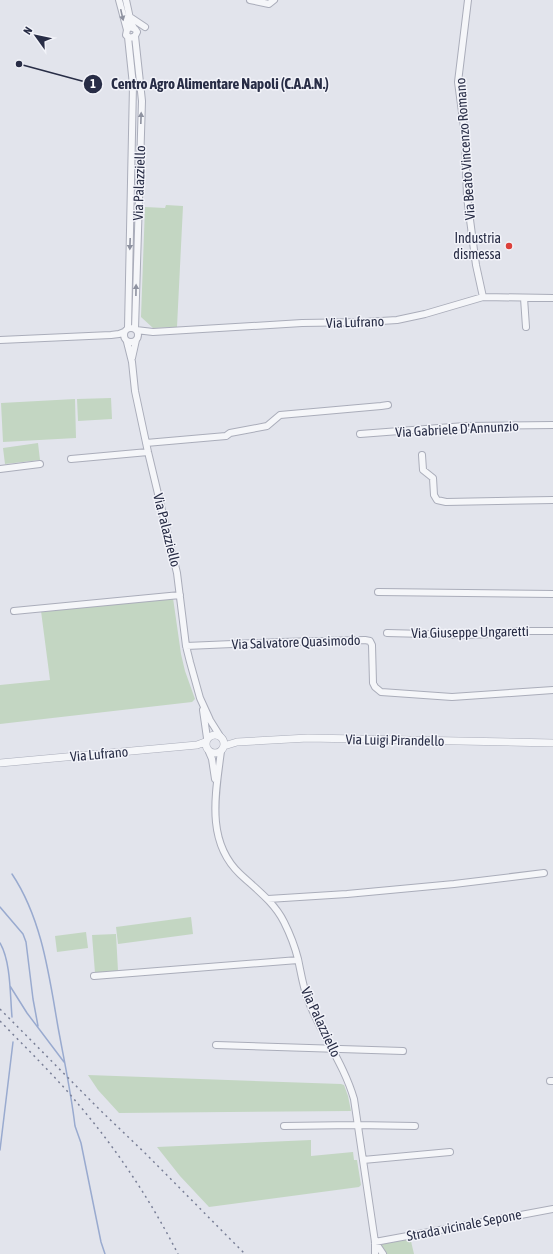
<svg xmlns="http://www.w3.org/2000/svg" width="553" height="1254" font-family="'Asap Condensed',sans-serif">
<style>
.green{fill:#c3d6c2}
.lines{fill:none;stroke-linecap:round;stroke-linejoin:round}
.stream{stroke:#99aacf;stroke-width:1.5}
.minor-casing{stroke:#aaadba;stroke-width:8}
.tertiary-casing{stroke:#aaadba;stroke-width:8}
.minor{stroke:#f5f6f9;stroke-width:6}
.tertiary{stroke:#f5f6f9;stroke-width:7}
.rail{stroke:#797f97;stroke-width:1.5;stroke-dasharray:2 4;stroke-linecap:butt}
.oneway{fill:#8e92a0}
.poi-dot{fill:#dc403b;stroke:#f2f3f9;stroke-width:1.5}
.labels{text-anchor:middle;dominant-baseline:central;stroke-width:3;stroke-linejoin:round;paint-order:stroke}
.street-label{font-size:14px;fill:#282d46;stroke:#f2f3f9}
.poi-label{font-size:14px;fill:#282d46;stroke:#f2f3f9;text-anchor:end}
.leader{fill:none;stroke:#282d46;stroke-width:1.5}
.callout-dot{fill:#282d46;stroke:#f2f3f9;stroke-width:1.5}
.mark-label{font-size:12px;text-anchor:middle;font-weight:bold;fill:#fff}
.callout-label{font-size:15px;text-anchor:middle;font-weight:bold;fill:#282d46;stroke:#f2f3f9;stroke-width:3;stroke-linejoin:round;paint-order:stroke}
</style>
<rect width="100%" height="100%" fill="#e2e4ec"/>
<!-- green -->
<path class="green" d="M166,205L183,206L177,327L153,328L141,317L145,207L165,208Z
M111,398L112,419L78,421L77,399Z
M75,399L76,438L3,442L1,403Z
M38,443L40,460L5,464L3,448Z
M173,598L181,654L185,671L195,699L192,702L0,724V685L50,680L41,611Z
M191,917L193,934L118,944L116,927Z
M86,932L88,948L57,952L55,936Z
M116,934L118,971L95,973L92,935Z
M88,1075L341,1084L344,1085L348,1096L351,1111L119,1113L98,1090Z
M311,1140V1156L353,1152L354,1160H357L361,1185L359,1187L209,1207L180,1176L157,1147Z
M410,1237L414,1254H387L381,1246L383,1242Z"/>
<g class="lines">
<!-- stream -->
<path class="stream" d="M12,874C42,919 49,975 58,1027C64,1060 71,1092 75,1126L81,1143L101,1242L105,1254
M0,907L23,934L26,942L33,999L38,1026
M0,943C11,962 10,995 12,1017
M10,986L27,1013L64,1062
M0,1150L13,1042"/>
<!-- minor casing -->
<g class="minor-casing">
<path id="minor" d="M119,0L127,30L126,35L130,38L135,36L137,32L135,29L130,27L127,30
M126,0L131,23L134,28
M250,0L269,4L274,0
M468,0L458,82L465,135L467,197L476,265L483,297
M130,17L145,27
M524,298L526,327
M124 335a7 7 0 1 1 14 0a7 7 0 1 1-14 0Z
M128,328L133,85L128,37
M135,329L142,101L135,36
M136,330L153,332L302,323L365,322L397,320L425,314L483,297L553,298
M0,340L111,335L119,334L124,332
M127,342L132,362L135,391L148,452L177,573L186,646L190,662L200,698L210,720L220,736
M132,358L136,340
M360,434L465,426L553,425
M146,443L226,436L230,433L267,426L280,415L381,406L388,405
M422,455L423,470L433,478L434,495L437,500L446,502L553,500
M71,459L148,452
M0,469L40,464
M378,592L553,594
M14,611L180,595
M387,633L463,635L493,634L519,631H553
M186,646L281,642L365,640L370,641L372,645L373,683L375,687L381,692L452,697L553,690
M203,710L207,738
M221,751C216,792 205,841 240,874C256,889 274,902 284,922C290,934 295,947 298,959C301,973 303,987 308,1000C321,1034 344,1064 354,1099L375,1242V1254
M209,752L212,759L215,779
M268,899L347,894L454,884L544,873
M94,976L298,960
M216,1045L403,1051
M550,1081H553
M284,1126L355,1125L415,1126
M363,1160L450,1152
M383,1254L375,1242L553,1209"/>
</g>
<!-- tertiary casing -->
<g class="tertiary-casing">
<path id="tertiary" d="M206 744a9 9 0 1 1 18 0a9 9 0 1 1-18 0Z
M224,746L237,742L308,738L553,743
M0,763L197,745L205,742"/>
</g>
<!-- minor -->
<use href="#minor" class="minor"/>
<!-- tertiary -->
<use href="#tertiary" class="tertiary"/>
<!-- rail -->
<path class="rail" d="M0,1009L100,1110L146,1154L245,1254
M0,1021C27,1049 55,1076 79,1105C118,1151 151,1201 178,1254"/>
</g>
<!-- one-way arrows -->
<defs><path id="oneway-solid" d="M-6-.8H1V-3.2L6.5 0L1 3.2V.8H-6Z"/></defs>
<g class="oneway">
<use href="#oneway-solid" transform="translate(122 15) rotate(77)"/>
<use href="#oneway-solid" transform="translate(141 118) rotate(-88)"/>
<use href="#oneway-solid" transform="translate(130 244) rotate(92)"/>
<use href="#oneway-solid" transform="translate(136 290) rotate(-89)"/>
</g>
<!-- markers -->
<circle class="poi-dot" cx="509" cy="246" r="4"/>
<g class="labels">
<!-- street labels -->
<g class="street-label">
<text transform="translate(465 149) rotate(-94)">Via Beato Vincenzo Romano</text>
<text transform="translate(139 183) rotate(-88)">Via Palazziello</text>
<text transform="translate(355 322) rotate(-2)">Via Lufrano</text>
<text transform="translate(457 429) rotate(-3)">Via Gabriele D'Annunzio</text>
<text transform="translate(167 530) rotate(76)">Via Palazziello</text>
<text transform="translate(470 632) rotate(-1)">Via Giuseppe Ungaretti</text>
<text transform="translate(296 642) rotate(-2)">Via Salvatore Quasimodo</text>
<text transform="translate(395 740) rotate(1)">Via Luigi Pirandello</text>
<text transform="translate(99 754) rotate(-5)">Via Lufrano</text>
<text transform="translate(321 1022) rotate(65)">Via Palazziello</text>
<text transform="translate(464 1225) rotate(-11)">Strada vicinale Sepone</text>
</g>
<!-- poi labels -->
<g class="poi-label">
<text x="501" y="238">Industria<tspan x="501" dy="16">dismessa</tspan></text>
</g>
</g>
<!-- callouts -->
<path class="leader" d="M19 64L93 84"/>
<g class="callout-dot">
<circle cx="19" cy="64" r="4"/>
<circle cx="93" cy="84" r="10"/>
</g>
<g class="mark-label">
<text x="93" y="88">1</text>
</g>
<g class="callout-label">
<text x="220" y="89">Centro Agro Alimentare Napoli (C.A.A.N.)</text>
</g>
<!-- north arrow -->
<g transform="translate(36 36) rotate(303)" stroke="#f2f3f9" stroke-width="3" paint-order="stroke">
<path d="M0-3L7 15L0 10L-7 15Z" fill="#282d46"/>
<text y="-6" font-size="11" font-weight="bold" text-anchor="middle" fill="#282d46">N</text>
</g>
</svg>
